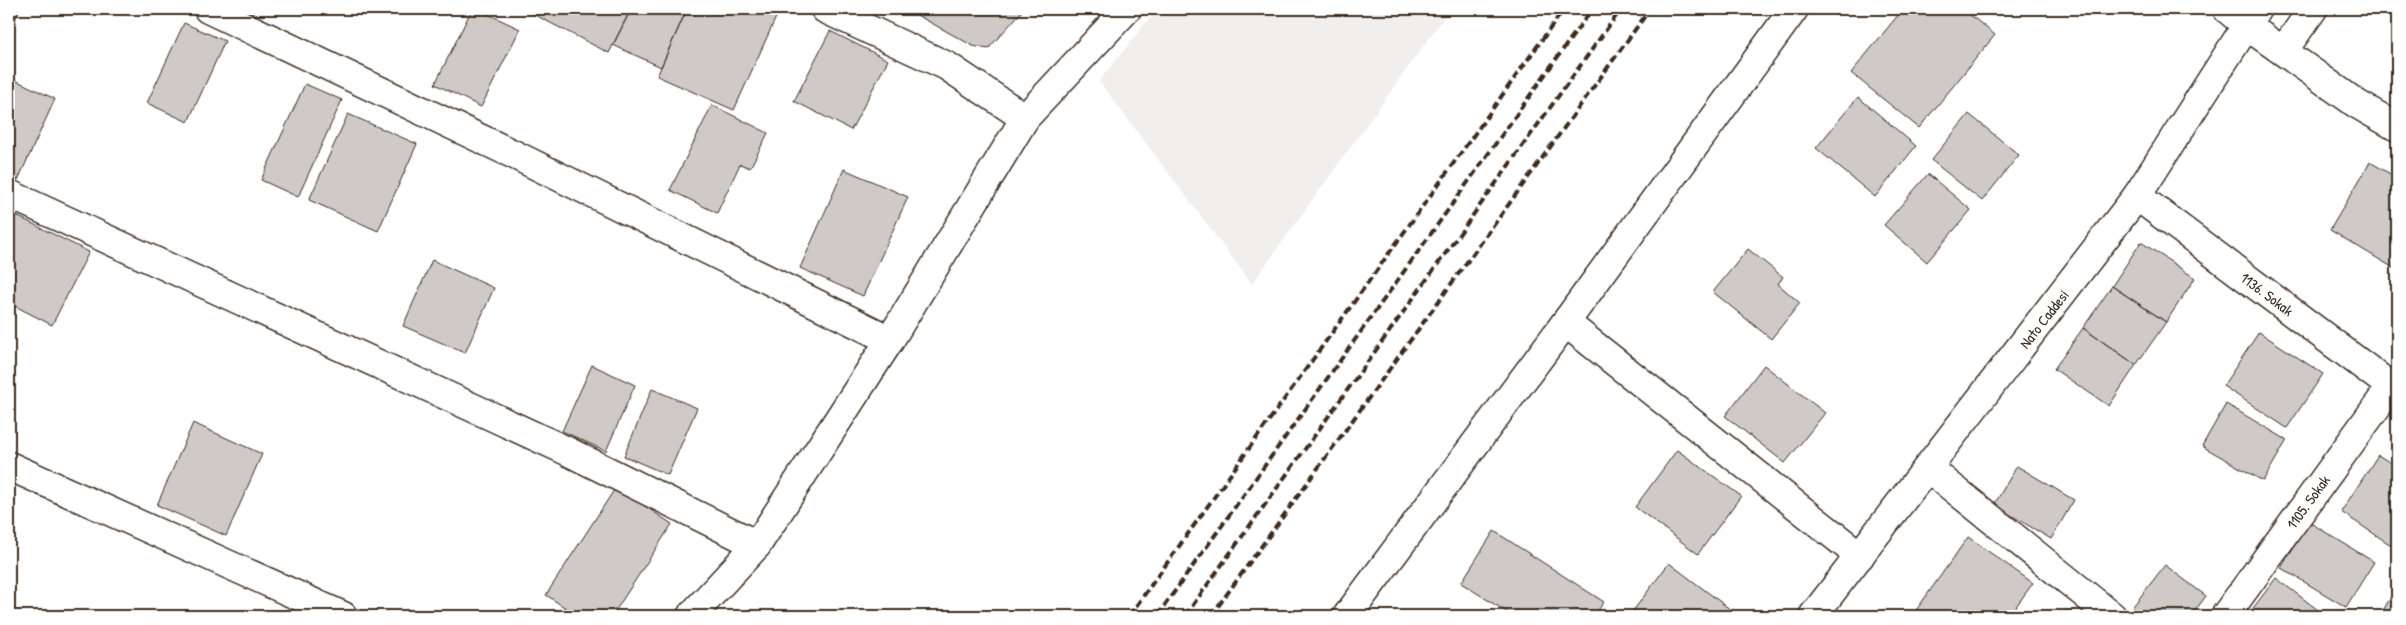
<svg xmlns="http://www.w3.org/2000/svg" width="2406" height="625" font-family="'Patrick Hand',sans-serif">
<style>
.built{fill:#f1efee}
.building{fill:#cfcac7;stroke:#3b2a1e}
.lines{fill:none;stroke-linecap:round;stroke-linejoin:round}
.street-casing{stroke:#3b2a1e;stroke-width:31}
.secondary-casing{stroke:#3b2a1e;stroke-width:31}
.street{stroke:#fff;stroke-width:28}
.secondary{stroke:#fff;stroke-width:28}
.rail{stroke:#3b2a1e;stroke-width:4;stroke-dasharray:8 4;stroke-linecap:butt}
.labels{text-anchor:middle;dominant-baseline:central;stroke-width:4;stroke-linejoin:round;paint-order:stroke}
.street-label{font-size:15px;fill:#3b2a1e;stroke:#fff}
</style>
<rect width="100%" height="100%" fill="#fff"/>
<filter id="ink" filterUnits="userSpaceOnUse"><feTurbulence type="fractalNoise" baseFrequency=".02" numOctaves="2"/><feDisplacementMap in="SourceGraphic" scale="10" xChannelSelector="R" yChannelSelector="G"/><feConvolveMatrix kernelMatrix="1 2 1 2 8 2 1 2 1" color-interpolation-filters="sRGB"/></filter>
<g filter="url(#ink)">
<!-- built -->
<path class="built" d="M1157,9H1450L1252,284L1099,81Z"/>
<!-- building -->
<path class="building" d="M9,9H20L9,33Z
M472,9H477L520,29L481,107L435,84Z
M533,9H631L609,53L531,13Z
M631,9H687L661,67L613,45Z
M687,9H763L777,15L734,110L657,76Z
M906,9H1024L988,49L973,46Z
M1903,9H1963L1995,35L1919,128L1851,73Z
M184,23L225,41L188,122L147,103Z
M830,31L888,60L851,130L794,101Z
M9,77L55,99L18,180L9,175Z
M305,84L342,100L298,197L261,180Z
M1858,97L1916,146L1875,197L1816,148Z
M712,105L768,133L750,168L740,164L717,213L670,190Z
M348,114L417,144L378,231L309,200Z
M1969,114L2019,155L1982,201L1931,160Z
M2370,162L2397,178V270L2330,230Z
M844,169L908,197L863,296L800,268Z
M1928,174L1971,210L1927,262L1884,225Z
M9,212L89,252L52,325L9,303Z
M2141,242L2195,278L2166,322L2112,286Z
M1748,249L1783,277L1778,284L1800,303L1771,339L1713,292Z
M432,260L494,288L465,353L403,326Z
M2112,286L2166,322L2136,365L2083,328Z
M2083,328L2136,365L2109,406L2054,369Z
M2259,332L2323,374L2287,428L2223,386Z
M592,365L635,385L606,451L562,431Z
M1764,365L1825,413L1785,463L1725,416Z
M652,389L697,408L668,475L624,456Z
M2226,404L2287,440L2263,481L2202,446Z
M193,423L262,454L226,536L157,505Z
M1677,450L1741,496L1698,554L1635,507Z
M2378,455L2397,467V549L2341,512Z
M2017,466L2074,500L2051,539L1994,505Z
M616,487L672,524L612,616H578L546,595Z
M2309,522L2374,562L2346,607L2281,568Z
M1494,531L1604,602L1594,616H1513L1461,583Z
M1968,537L2033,583L2009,616H1912Z
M1669,563L1739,616H1640L1633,611Z
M2165,565L2206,596L2191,616H2129L2127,614Z
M2276,578L2326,616H2247Z
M2397,586V616H2380Z
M2067,610L2076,616H2063Z"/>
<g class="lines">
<!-- street casing -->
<g class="street-casing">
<path id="street" d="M208,9L515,155L890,340
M825,9L947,66L1025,118
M9,194L567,451L757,545
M2137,196L2397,391
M1566,323L1860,556
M9,466L343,616
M1928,468L2112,616
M1347,616L1571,315L1794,9
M2225,616L2391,387"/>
</g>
<!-- secondary casing -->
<g class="secondary-casing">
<path id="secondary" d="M2227,9L2246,25L2357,104L2397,127
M2283,51L2313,9
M691,616L757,545L890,340L1025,118L1127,9
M1813,616L2137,196L2257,9"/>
</g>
<!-- street -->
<use href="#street" class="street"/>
<!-- secondary -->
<use href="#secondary" class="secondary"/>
<!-- rail -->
<path class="rail" d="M1129,616L1564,9
M1157,616L1592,9
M1185,616L1621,9
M1211,616L1650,9"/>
</g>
</g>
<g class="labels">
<!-- street labels -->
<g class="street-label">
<text transform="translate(2267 294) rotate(37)">1136. Sokak</text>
<text transform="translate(2044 319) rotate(-52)">Nato Caddesi</text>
<text transform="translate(2308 502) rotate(-54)">1105. Sokak</text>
</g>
</g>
<!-- margin -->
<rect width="2406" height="625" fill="none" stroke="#fff" stroke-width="30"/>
<rect x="15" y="15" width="2376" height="595" fill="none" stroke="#3b2a1e" stroke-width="2" filter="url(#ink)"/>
</svg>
